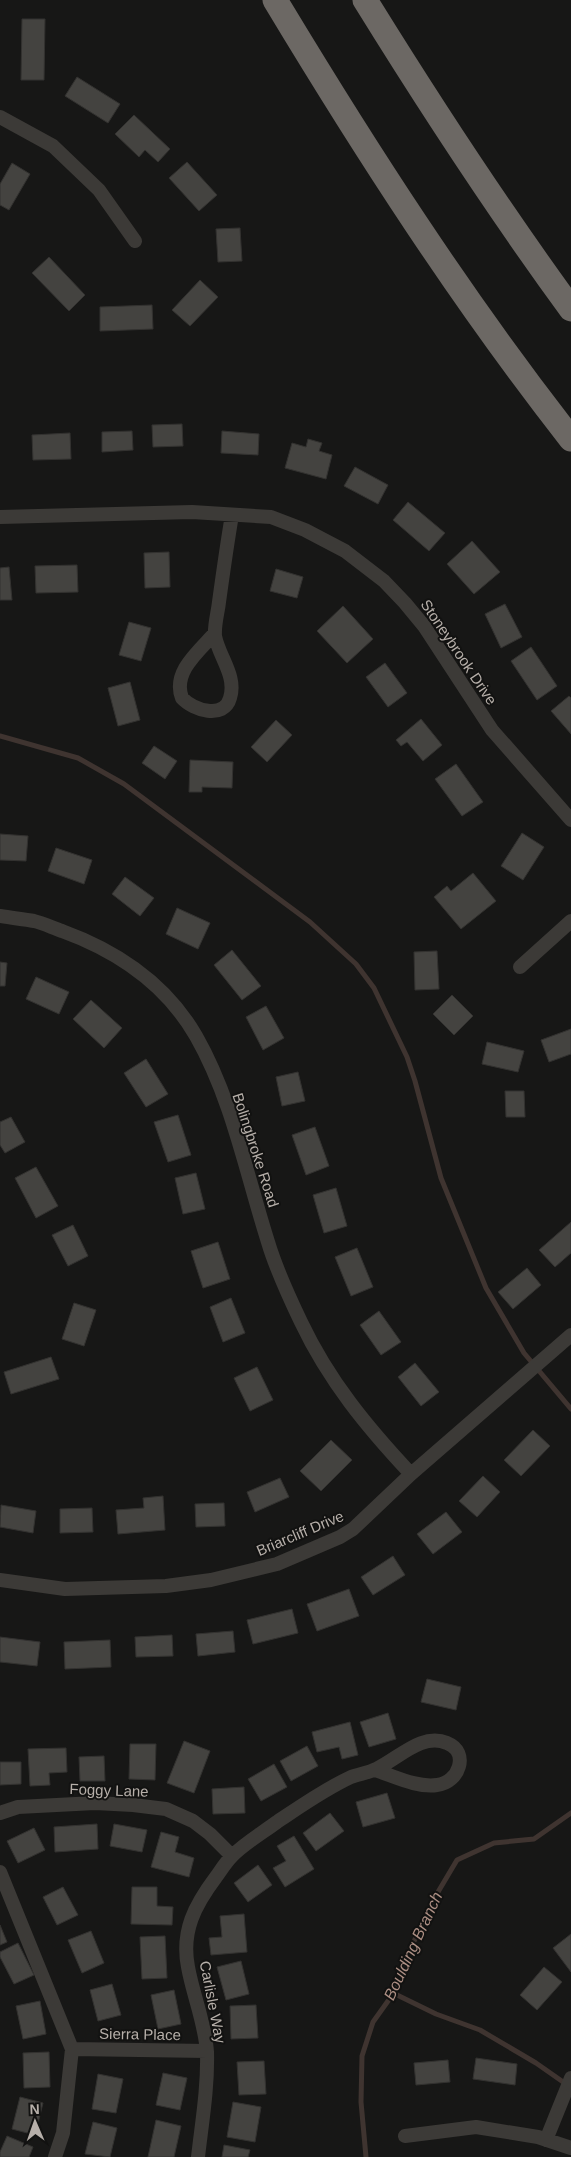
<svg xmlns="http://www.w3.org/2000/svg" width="571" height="2157" font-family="Arial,sans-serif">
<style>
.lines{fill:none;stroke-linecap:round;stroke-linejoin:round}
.stream{stroke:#3f3430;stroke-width:5}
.building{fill:#444340;stroke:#333230}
.street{stroke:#3c3a37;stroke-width:14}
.highway{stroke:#6c6864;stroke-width:25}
.labels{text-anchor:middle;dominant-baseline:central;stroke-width:4;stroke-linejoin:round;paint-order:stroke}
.street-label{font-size:15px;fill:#b6afa9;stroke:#121211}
.water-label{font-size:16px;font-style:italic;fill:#ad8f84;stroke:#121211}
</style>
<rect width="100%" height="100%" fill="#171716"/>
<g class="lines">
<!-- stream -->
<path class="stream" d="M0,736L78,758L124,784L310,922L356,964L374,988L407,1057L415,1081L441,1178L486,1288L524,1353L571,1409
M393,1993L436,2014L480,2030L536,2063L566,2084
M366,2157L361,2102L362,2056L373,2022L393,1994L401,1968L438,1892L457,1860L494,1843L534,1839L571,1813"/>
</g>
<!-- building -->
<path class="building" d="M22,19H45L44,80H21Z
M77,77L120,104L108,123L65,96Z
M134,115L170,149L158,162L145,150L139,157L115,134Z
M187,162L217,195L199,211L169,178Z
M12,163L30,174L9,210L0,205V184Z
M240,228L242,261L218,262L216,229Z
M49,257L85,295L69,311L32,273Z
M200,280L218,297L190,326L172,310Z
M152,305L153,329L100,331V307Z
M182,424L183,446L153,447L152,425Z
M132,431L133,450L102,452V432Z
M222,431L259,434L258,455L221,453Z
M70,433L71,459L33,460L32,435Z
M308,439L322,443L319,451L332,455L326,479L285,468L292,443L306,447Z
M355,467L388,485L378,504L344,486Z
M408,502L445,533L429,551L393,520Z
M472,541L500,572L474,594L447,564Z
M169,552L170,587L145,588L144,553Z
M77,565L78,592L36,593L35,566Z
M9,567L12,600H0V568Z
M276,569L303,577L297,598L270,591Z
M505,604L522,637L501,648L485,614Z
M343,606L373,639L347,663L317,631Z
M129,622L151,628L141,661L119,655Z
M531,647L557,686L537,700L511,661Z
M385,663L407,693L388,707L366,677Z
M130,682L140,720L118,726L108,688Z
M569,696L571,698V734L551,711Z
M421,719L442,745L423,761L407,742L401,746L396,740Z
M276,720L292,735L267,762L251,747Z
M154,746L177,761L165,779L142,763Z
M190,760L233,762L232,788L202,787V792H189Z
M456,764L483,802L462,816L435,779Z
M522,833L544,847L523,880L501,866Z
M0,834L28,836L26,861L0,860Z
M56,848L92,860L84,884L48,871Z
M473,873L496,901L461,929L434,897L447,886L451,891Z
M125,877L154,898L140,916L112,894Z
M177,908L210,923L198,949L166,934Z
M232,950L261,986L242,1000L214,965Z
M437,951L439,989L415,990L414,952Z
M0,962L7,963L5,986H0Z
M36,977L69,992L59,1014L26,999Z
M452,995L473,1016L454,1035L433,1014Z
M91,1000L122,1028L104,1048L73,1019Z
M266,1006L284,1038L263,1050L246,1017Z
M571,1029V1054L549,1062L541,1040Z
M487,1042L524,1051L518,1072L482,1064Z
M146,1059L168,1094L146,1107L124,1073Z
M298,1072L305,1101L282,1106L276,1077Z
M505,1091H524L525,1117H506Z
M178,1115L191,1155L168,1162L154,1122Z
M11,1117L25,1142L5,1153L0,1145V1122Z
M315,1127L329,1166L306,1175L292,1135Z
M36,1167L58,1206L36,1218L15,1178Z
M196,1173L205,1209L183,1214L175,1178Z
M336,1188L347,1226L324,1233L313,1195Z
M571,1222V1253L555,1267L539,1250Z
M73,1225L88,1256L68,1266L52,1235Z
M218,1242L230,1279L203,1288L191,1251Z
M357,1248L373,1287L351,1296L335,1257Z
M527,1268L541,1285L513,1309L498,1292Z
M231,1298L245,1333L223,1342L210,1307Z
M74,1303L96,1310L84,1346L62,1339Z
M379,1311L401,1342L381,1355L360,1325Z
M51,1357L59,1379L11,1394L4,1372Z
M415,1363L439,1392L421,1406L398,1377Z
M257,1367L273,1400L250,1411L234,1378Z
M533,1430L550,1446L521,1476L504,1460Z
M331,1440L352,1460L321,1491L300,1471Z
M483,1476L500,1492L477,1517L459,1501Z
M280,1478L289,1497L255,1512L247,1492Z
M163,1496L165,1530L118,1534L116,1510L144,1508L143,1498Z
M224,1503L225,1526L196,1527L195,1504Z
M1,1505L36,1511L33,1533L0,1527Z
M92,1508L93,1532L60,1533V1509Z
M446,1512L462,1532L433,1554L417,1534Z
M393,1556L405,1575L373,1595L361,1577Z
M349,1589L359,1616L317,1631L307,1604Z
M292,1609L298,1633L253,1644L247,1620Z
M233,1631L235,1652L198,1656L196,1634Z
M172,1635L173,1656L136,1657L135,1637Z
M0,1637L40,1642L37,1666L0,1662Z
M110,1640L111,1667L65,1669L64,1642Z
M427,1679L461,1687L456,1710L421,1702Z
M388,1713L396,1739L369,1747L360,1722Z
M350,1722L358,1755L342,1759L339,1747L317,1752L312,1732Z
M184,1741L210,1751L194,1793L167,1783Z
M130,1744H156L155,1780L129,1779Z
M307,1746L318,1766L291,1781L280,1761Z
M66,1748L67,1772L49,1773L50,1785L30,1786L28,1749Z
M104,1756L105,1781H80L79,1757Z
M0,1762H21V1784L0,1785Z
M274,1764L287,1787L261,1801L248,1779Z
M244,1787L245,1813L213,1814L212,1789Z
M387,1793L395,1818L363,1827L356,1802Z
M330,1813L344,1831L316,1851L303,1833Z
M97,1824L98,1849L55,1852L54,1827Z
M114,1824L147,1830L142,1852L110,1846Z
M34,1828L45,1850L18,1863L7,1841Z
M161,1832L179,1837L175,1852L194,1858L189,1877L151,1867Z
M294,1836L314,1869L285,1887L273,1868L286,1861L277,1846Z
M258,1865L272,1885L248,1902L234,1883Z
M63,1887L78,1915L57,1925L43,1897Z
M132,1887H157V1906L173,1907L172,1925L131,1924Z
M244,1914L247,1952L211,1955L209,1938L222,1937L220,1916Z
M0,1925L7,1942L0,1945Z
M91,1931L104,1963L82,1973L68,1940Z
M571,1934V1972L553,1948Z
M165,1936L167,1978L142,1979L140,1937Z
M18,1943L34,1975L14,1984L0,1957V1952Z
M241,1961L249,1994L226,2000L217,1967Z
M544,1967L562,1982L537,2010L520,1995Z
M112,1984L121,2015L98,2021L90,1990Z
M174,1990L181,2024L158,2029L151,1995Z
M40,2001L46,2034L23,2039L16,2006Z
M256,2005L258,2038L231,2039L230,2006Z
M49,2052L50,2087L24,2088L23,2053Z
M476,2058L517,2064L515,2085L473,2079Z
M448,2060L450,2082L416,2085L414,2063Z
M264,2061L266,2094L239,2095L237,2062Z
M163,2073L187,2078L180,2110L156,2105Z
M98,2074L123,2079L116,2113L92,2109Z
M20,2097L43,2103L35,2135L12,2129Z
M233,2102L261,2107L255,2142L227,2137Z
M156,2120L181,2126L174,2157H148Z
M93,2122L117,2128L110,2157L85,2154Z
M7,2136L33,2147L29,2157H0V2152Z
M224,2145L250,2150L248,2157H222Z"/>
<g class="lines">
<!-- street -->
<path class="street" d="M0,117L53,146L99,190L135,241
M0,517L192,512L271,517L305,530L345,551L384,581L405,603L424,626L492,730L571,820
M215,633C199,651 172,672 182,698C193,710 224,720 230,698C237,676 219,657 215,636C214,625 218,612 219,602C223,573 227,544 232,515
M0,916C11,918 23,919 34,921C43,923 53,928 62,931C117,951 166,984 196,1036C232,1099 246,1173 268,1242C276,1269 289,1297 301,1322C329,1381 367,1427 411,1474
M520,967L571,921
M0,1580L65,1589L166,1586L211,1580L277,1564L340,1537L353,1529L411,1474L571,1335
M0,1813L18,1807L95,1803L133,1805L166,1809L193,1821L210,1834L232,1856
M0,1872L72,2049L63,2133L55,2157
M72,2049L207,2051
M405,2136L476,2127L538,2137L571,2148
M546,2140L571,2078
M198,2157C202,2122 208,2087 207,2052C205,2023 193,1995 188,1967C181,1931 195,1905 216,1877C221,1870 226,1862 232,1856C245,1843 262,1833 277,1822C301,1806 325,1789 351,1777C359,1774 368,1773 376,1769C398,1759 422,1732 447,1743C470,1752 459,1783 437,1785C417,1788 394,1776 375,1770"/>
<!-- highway -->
<path class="highway" d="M275,0C366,151 462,300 571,439
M365,0C430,105 498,209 571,309"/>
</g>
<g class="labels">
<!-- street labels -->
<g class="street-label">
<text transform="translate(459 652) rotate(56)">Stoneybrook Drive</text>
<text transform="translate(256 1150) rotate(72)">Bolingbroke Road</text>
<text transform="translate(300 1533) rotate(-23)">Briarcliff Drive</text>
<text transform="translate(109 1790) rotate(2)">Foggy Lane</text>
<text transform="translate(213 2002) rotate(79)">Carlisle Way</text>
<text transform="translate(140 2034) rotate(1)">Sierra Place</text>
</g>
<!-- water labels -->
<g class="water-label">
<text transform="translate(413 1946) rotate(-65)">Boulding Branch</text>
</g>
</g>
<!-- north arrow -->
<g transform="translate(35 2122) rotate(358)" stroke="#121211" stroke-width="4" paint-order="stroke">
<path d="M0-4L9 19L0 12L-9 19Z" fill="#b6afa9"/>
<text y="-8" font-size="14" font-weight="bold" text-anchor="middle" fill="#b6afa9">N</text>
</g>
</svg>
